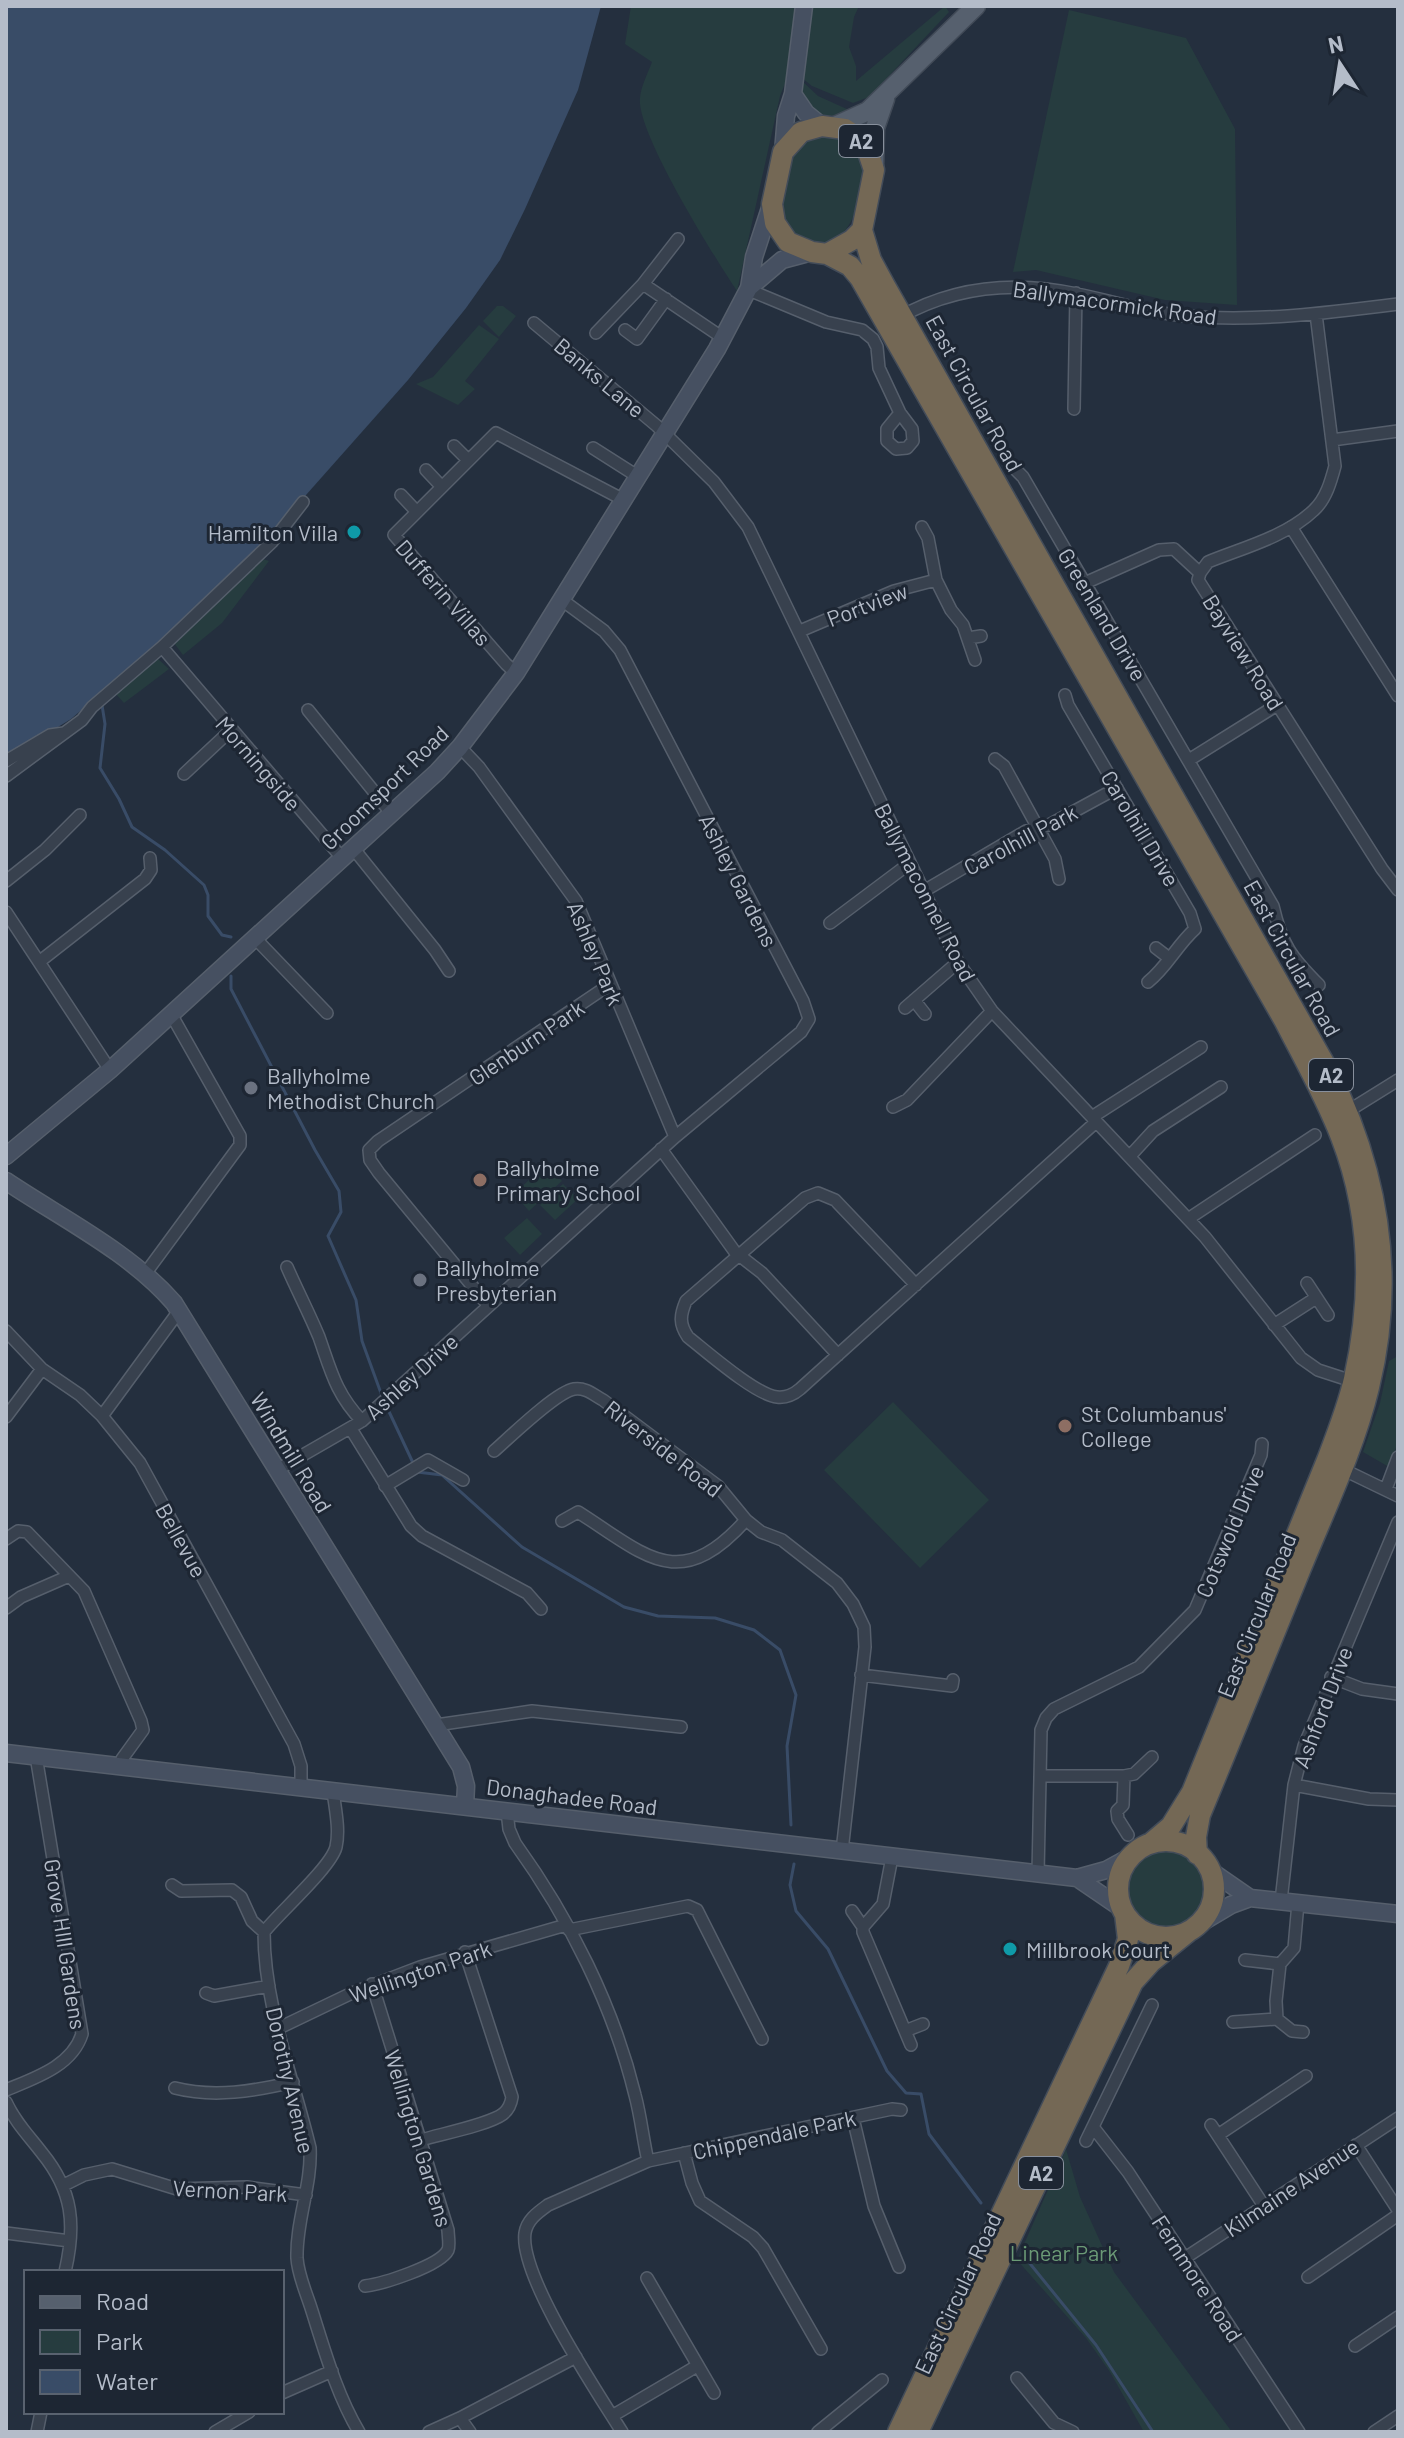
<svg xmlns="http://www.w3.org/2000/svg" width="1404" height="2438" font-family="Barlow,sans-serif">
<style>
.green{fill:#263c3f}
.water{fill:#394c67}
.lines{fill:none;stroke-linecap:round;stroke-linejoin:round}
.stream{stroke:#394c67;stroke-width:3}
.street-casing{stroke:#565f6c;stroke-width:14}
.secondary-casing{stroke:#565f6c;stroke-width:19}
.primary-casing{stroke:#414a57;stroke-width:21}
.highway-casing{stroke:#434c59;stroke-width:23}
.street{stroke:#38414e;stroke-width:11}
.secondary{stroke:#465061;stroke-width:16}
.primary{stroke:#56606e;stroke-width:18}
.highway{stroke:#746855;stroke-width:20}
.culture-dot{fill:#0f9aa8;stroke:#1d2633;stroke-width:3}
.worship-dot{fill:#6b7280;stroke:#1d2633;stroke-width:3}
.education-dot{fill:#8d6e63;stroke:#1d2633;stroke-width:3}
.labels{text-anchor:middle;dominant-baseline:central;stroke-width:6;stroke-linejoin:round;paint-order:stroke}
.shield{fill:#1d2633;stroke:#878f9c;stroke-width:2}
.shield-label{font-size:20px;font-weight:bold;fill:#b4bcc9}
.street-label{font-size:22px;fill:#b4bcc9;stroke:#1d2633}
.poi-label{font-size:22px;fill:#b4bcc9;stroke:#1d2633;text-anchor:start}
.park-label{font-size:22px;fill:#6b9a76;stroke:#1d2633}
</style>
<rect width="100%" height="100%" fill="#242f3e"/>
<!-- green -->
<path class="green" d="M631,6H859L854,17L849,47L856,66V81L945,6L949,12L869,97L853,103L812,86L791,69L780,96L737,291C715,258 636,132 640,98C641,86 648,73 652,62L625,44Z
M1069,10L1186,38L1235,129L1237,305L1165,300L1036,270L1013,272Z
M801,80L818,96L849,110L850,115C819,118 804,114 801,80Z
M828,134C841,137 856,144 862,158C867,171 863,187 859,200C852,226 838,252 805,239C794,235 783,225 781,213C779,206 783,196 784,189C789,155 792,141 828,134Z
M497,306H503L516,316L499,337L483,321Z
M479,325L499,339L465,381L475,389L458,405L416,384L433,377Z
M260,558L269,561L222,623L183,655L174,643Z
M157,658L169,669L124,703L115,693Z
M546,1164L562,1181L529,1211L514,1194Z
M563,1184L578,1199L555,1220L540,1205Z
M527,1218L542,1234L520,1255L504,1238Z
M1398,1356V1442L1389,1467L1363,1452L1380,1403L1389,1361Z
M893,1402L989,1500L920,1568L824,1470Z
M1127 1890a39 39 0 1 1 78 0a39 39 0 1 1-78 0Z
M1066,2149L1080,2197L1114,2272L1232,2432H1144L1110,2372L1086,2338L1017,2260Z"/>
<!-- water -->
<path class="water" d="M6,6H601L578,90L525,209L500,260L466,308L408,380L259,548L141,659L71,719L6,759Z"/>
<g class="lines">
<!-- stream -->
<path class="stream" d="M102,705L105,724L100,768L119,799L132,827L165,850L204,885L208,895V916L222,935L231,937
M231,976V989L315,1150L339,1191L341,1212L328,1236L356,1300L362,1341L382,1396
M385,1403L414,1465
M417,1472L442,1475L522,1547L624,1607L658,1616L715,1618L754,1630L780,1650L796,1695L787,1746L791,1825
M794,1864L790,1885L796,1911L828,1949L887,2071L906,2093L921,2094L929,2134L981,2203
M1023,2255L1096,2345L1153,2432"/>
<!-- street casing -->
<g class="street-casing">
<path id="street" d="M643,284L723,338
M749,290L826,322L862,330L873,339L877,347L879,368L900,413L912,429L913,441L907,448L896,449L887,441V429L900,413
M1316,314L1335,466C1331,481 1326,499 1314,510C1286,537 1242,548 1208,562L1200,573L1198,580L1382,869L1398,890
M900,317C955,286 1016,281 1077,294C1113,301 1148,313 1185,316C1257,322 1327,313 1398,304
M534,323L657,426L714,482L748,527L958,962L992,1011L1205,1237L1301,1358L1318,1370L1358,1383
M625,330L637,339L666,299
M596,333L643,284L678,239
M1074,409L1076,293
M1332,440L1398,431
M454,446L468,460
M593,448L637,476
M1015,469L1023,477L1273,906C1282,945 1291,957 1319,985
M426,470L442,487
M401,495L417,512
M922,527L928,538L936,580L951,610L963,625L975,660
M1291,527L1398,696
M1085,583L1159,550L1174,549L1200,573
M800,631L894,591L936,580
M968,638L981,636
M162,647L342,858
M516,673L506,664L394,535L496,433L622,499
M1065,695L1068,705L1190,913L1195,929C1177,945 1167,967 1148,982
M308,710L392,814
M460,747L479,767L576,901L675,1137
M995,759L1004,766L1055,859L1059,879
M1189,760L1277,705
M6,761L50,735L64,733
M184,774L231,730
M6,776L82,720L92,707L162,647L272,542L303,502
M353,848L435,950L449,971
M6,881L45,850L80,815
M924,891L1026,831L1049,825L1117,788
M6,912L110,1070
M830,923L910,863
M254,937L327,1013
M1156,948L1169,958
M39,962L145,879L151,870L150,858
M914,1000L925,1014
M905,1008L958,962
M893,1107L907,1100L992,1011
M1345,1113L1398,1080
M1092,1117L1201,1047
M661,1149L735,1252L762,1273L838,1355
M1130,1156L1153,1131L1221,1087
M1188,1219L1315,1135
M287,1267C297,1290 309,1313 319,1337C331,1371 336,1394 362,1421
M145,1274L240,1145V1136L171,1014
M1307,1283L1328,1315
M916,1285L835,1200L818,1193L805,1198L686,1301C680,1315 679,1324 688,1337C707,1352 756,1395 777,1397C786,1398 793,1395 800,1389L1096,1122
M488,1305L379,1173L370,1160L369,1150L378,1141L609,985
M1274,1325L1316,1298
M6,1331L42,1369L80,1395L102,1416L140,1463L294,1744L301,1766V1787
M102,1416L179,1311
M6,1417L42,1369
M351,1429L411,1526L422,1536L527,1593L541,1609
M494,1451C510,1437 556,1392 574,1389C585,1387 594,1395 603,1400L718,1486L746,1520L761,1532L782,1540L837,1583L853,1604L864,1627L865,1647L842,1851
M1338,1467L1398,1496
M277,1470L362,1421L675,1137L801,1032L809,1019L803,1001L620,650L604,631L562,600
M385,1486L428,1460L463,1480
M1386,1489L1398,1457
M562,1521L578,1512C647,1556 679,1594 746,1520
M6,1539L18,1531L27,1532L84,1591L141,1721L143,1730L122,1759L120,1767
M6,1608L21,1597L69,1576
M861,1675L952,1686L953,1680
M1331,1677L1362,1689L1398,1694
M436,1725L532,1711L681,1727
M1040,1776H1124L1134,1774L1152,1757
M1124,1776L1123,1805L1117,1811L1118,1819L1128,1835
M1294,1785L1369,1799L1398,1800
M333,1791C335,1808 340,1829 336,1847C331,1867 280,1912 264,1932C264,2005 293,2077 310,2148C312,2185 296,2220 297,2258C298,2276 307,2294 312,2311C325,2352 337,2395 359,2432
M507,1811L509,1829L515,1843C569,1918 613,2005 635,2095C641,2117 643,2140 648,2161L548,2205C537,2213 527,2220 525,2233C519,2276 598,2393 622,2432
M892,1857L883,1904L863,1927V1932L911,2045
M1038,1874L1041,1730L1046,1718L1054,1709L1139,1667L1195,1610L1261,1455L1262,1444
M172,1885L181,1891L232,1890L241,1897L252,1921L264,1932
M1281,1901L1294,1785L1304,1746L1398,1522
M852,1911L863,1927
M569,1930L688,1906L697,1910L762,2039
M1245,1960L1280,1964
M206,1993L214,1996L269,1986
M1277,2019L1276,2001L1280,1964L1294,1948L1298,1903
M1233,2022L1277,2019L1292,2031L1303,2032
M279,2028L352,1993L420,1967L566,1925
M905,2031L923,2024
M175,2088C214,2098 255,2091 293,2082
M6,2090C35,2078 72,2066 82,2034L36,1756
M6,2102C15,2122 29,2136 42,2153C73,2191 76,2225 65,2272
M853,2118L874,2206L899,2267
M1211,2125L1264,2206
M1093,2127L1128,2172L1299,2432
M1218,2135L1306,2076
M421,2140C441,2134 488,2125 503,2114C508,2110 511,2104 512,2097L465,1952
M1086,2141L1152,2005
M1356,2145L1398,2210
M684,2153L692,2183L700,2201L753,2237L763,2248L821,2349
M648,2161L892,2109L901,2110
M64,2185L84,2175L112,2169L177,2189L247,2187L306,2195
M6,2233L70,2241
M1185,2258L1398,2118
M1308,2277L1398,2215
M647,2278L714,2393
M365,2286C382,2284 440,2266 448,2250C450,2245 448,2235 448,2230L372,1984
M1355,2346L1398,2317
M1017,2378L1054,2423L1073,2432
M282,2393L332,2371
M612,2416L697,2366
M460,2418L470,2432
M37,2432L41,2412
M215,2432L249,2412
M429,2432L460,2418L576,2357
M818,2432L882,2380
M1374,2432L1398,2416"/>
</g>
<!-- secondary casing -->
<g class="secondary-casing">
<path id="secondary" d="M793,94L806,113L822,126
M783,152L786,116L793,94L804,6
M749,288L782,260L812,252
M6,1156L110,1070L437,772L460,747L516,673L717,349L749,288L754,257L771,205
M6,1181C61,1218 130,1252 174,1303L461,1767L466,1786L465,1806
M6,1753L1077,1878L1106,1870L1128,1858
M1211,1871L1250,1898L1398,1914
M1077,1878L1121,1908
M1199,1924L1231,1905L1250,1898"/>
</g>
<!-- primary casing -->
<g class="primary-casing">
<path id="primary" d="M835,126L868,111L976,6
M874,168L875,128L885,99"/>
</g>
<!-- highway casing -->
<g class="highway-casing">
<path id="highway" d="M822,126L845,129L860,139L868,152L874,170L862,230L852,240L827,254L812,252L788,242L775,223L772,204L783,152L801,132Z
M862,230L871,260L884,284L1328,1070C1378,1170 1396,1277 1369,1387C1354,1449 1325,1509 1301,1568C1267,1651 1234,1733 1200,1815L1196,1837L1197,1854
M827,254L850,266L860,278L1284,1020C1304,1059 1325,1096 1341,1137C1371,1214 1372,1298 1354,1379C1348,1406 1337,1434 1327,1460L1192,1792L1171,1826L1151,1843
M1118 1889a48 48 0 1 1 96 0a48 48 0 1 1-96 0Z
M898,2432L1119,1966L1128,1939L1125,1914
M918,2432L1133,1982L1151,1962L1188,1932"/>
</g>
<!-- street -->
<use href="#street" class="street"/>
<!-- secondary -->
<use href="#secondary" class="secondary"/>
<!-- primary -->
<use href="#primary" class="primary"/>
<!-- highway -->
<use href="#highway" class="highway"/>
</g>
<!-- markers -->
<g class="culture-dot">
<circle cx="354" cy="532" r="8"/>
<circle cx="1010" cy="1949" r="8"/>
</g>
<g class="worship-dot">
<circle cx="251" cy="1088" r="8"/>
<circle cx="420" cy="1280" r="8"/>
</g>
<g class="education-dot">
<circle cx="480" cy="1180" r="8"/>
<circle cx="1065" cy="1426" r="8"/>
</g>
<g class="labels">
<!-- shield labels -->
<g class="shield">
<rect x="839" y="125" width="44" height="32" rx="6"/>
<rect x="1309" y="1059" width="44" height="32" rx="6"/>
<rect x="1019" y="2157" width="44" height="32" rx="6"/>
</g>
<g class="shield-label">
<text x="861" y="141">A2</text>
<text x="1331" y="1075">A2</text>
<text x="1041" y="2173">A2</text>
</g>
<!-- street labels -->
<g class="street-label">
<text transform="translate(1115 302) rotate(8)">Ballymacormick Road</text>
<text transform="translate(600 377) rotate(40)">Banks Lane</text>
<text transform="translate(975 393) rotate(61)">East Circular Road</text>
<text transform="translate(444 592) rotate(49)">Dufferin Villas</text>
<text transform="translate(867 604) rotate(-21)">Portview</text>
<text transform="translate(1103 614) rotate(59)">Greenland Drive</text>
<text transform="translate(1244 652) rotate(58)">Bayview Road</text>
<text transform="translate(259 763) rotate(49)">Morningside</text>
<text transform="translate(384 787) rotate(-44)">Groomsport Road</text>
<text transform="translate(1141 828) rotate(59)">Carolhill Drive</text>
<text transform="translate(1020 839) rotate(-28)">Carolhill Park</text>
<text transform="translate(739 880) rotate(63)">Ashley Gardens</text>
<text transform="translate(926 892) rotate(63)">Ballymaconnell Road</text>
<text transform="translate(596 953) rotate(67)">Ashley Park</text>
<text transform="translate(1293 958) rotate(61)">East Circular Road</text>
<text transform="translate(526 1042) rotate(-34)">Glenburn Park</text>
<text transform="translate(411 1376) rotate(-42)">Ashley Drive</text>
<text transform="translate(664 1448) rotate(38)">Riverside Road</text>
<text transform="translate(292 1452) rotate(59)">Windmill Road</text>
<text transform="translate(1229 1531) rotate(-67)">Cotswold Drive</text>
<text transform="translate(182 1540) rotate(61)">Bellevue</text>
<text transform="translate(1256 1615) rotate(-68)">East Circular Road</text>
<text transform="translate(1322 1707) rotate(-69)">Ashford Drive</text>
<text transform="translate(572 1796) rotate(7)">Donaghadee Road</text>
<text transform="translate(66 1944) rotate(81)">Grove HIll Gardens</text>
<text transform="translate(420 1971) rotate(-19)">Wellington Park</text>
<text transform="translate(291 2080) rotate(77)">Dorothy Avenue</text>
<text transform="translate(774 2134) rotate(-12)">Chippendale Park</text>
<text transform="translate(419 2138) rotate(73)">Wellington Gardens</text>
<text transform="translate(1291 2187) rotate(-34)">Kilmaine Avenue</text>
<text transform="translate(230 2190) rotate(3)">Vernon Park</text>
<text transform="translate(1198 2278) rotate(57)">Fernmore Road</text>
<text transform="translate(957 2293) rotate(-65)">East Circular Road</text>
</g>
<!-- poi labels -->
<g class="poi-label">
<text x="338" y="532" text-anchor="end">Hamilton Villa</text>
<text x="267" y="1075">Ballyholme<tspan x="267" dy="25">Methodist Church</tspan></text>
<text x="496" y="1167">Ballyholme<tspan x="496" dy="25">Primary School</tspan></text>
<text x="436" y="1267">Ballyholme<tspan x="436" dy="25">Presbyterian</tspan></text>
<text x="1081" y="1413">St Columbanus'<tspan x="1081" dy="25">College</tspan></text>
<text x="1026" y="1949">Millbrook Court</text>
</g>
<!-- park labels -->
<g class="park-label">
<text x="1064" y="2252">Linear Park</text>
</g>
</g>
<!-- border -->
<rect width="1404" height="2438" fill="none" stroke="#b4bcc9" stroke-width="16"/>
<!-- legend -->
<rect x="24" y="2270" width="260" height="144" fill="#1d2633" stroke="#59626f" stroke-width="2"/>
<rect x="40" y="2296" width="40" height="12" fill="#56606e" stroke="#59626f" stroke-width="2"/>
<text x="96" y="2310" font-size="24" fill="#b4bcc9">Road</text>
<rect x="40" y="2330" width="40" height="24" fill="#263c3f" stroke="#59626f" stroke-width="2"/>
<text x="96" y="2350" font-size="24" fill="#b4bcc9">Park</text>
<rect x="40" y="2370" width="40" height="24" fill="#394c67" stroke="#59626f" stroke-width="2"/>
<text x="96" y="2390" font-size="24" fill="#b4bcc9">Water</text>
<!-- north arrow -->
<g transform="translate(1340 64) rotate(348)" stroke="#1d2633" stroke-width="6" paint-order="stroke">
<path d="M0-6L14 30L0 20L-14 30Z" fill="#b4bcc9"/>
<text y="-12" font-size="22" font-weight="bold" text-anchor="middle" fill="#b4bcc9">N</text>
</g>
</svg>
